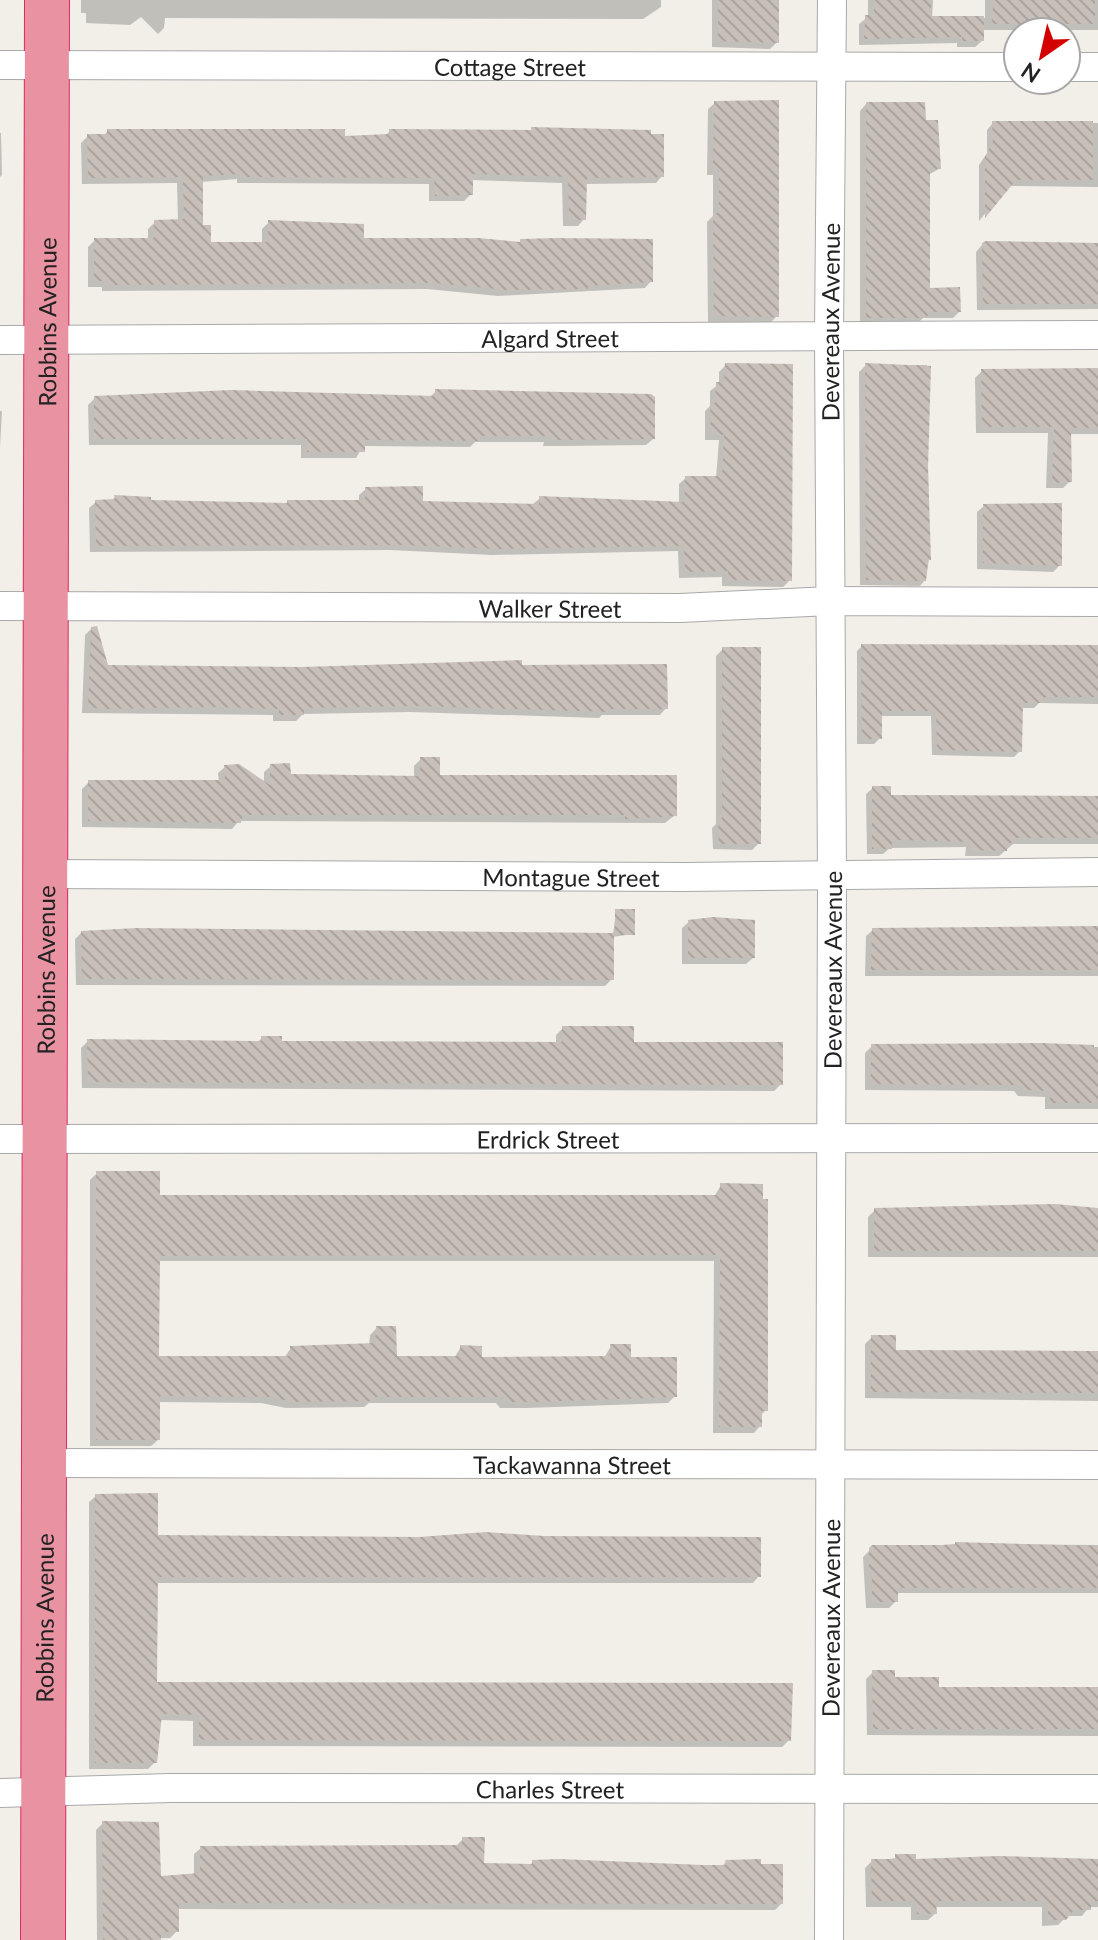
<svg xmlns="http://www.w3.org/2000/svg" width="1098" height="1940" font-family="Lato,sans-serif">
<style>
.shadow{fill:#0003}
.building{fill:url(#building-back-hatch)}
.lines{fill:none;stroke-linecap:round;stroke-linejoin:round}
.street-casing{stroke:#a9a9a9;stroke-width:30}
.highway-casing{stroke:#dc2a67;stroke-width:46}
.street{stroke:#fff;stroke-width:28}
.highway{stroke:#e892a2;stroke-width:44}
.labels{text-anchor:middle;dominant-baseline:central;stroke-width:8;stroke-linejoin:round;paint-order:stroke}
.street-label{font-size:24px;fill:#222;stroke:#fff}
</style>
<defs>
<pattern id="building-back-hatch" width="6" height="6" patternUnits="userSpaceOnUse" patternTransform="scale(2)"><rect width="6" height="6" fill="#c7bfb8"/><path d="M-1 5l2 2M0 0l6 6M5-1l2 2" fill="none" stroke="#aba49e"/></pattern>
</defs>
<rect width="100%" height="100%" fill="#f2efe9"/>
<!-- shadow -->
<path class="shadow" d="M81,0H661V7L643,19L165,18L164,28L158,34L141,17L130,25L86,23V13H81Z
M712,0H777V42L770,49L712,47Z
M868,0H933L932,18H985V0H1098V30H982V41L975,47H957V43L859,45V24L868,17Z
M715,103L777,316L770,323L708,322L707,222L713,216V175H707L708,109Z
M866,104L924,122L939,169L928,175V290L959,312L953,318H923L917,324H860V111Z
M993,123H1098V187L1008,186L979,221V165L987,153V130Z
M532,129L662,176L656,183L585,184L584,219L578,226H563L562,183L471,180V194L464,201H429V184L237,183V179L201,182V227L209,244H262V229L269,222L362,240L651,281L645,288L498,296L427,289L102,291V287H88V247L95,240H148V229L155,222H178L177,183L82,184L81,143L88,136H103L108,131L343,138L385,136L390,131L529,132Z
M1,133L2,175L0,177V133Z
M1098,244V309L977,310L976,252L982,245Z
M726,365L790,580L783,587L722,586V577L679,578L678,551L492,555L390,550L90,552L89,508L96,502L111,501L115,497L149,502L285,505L359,502V495L366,489L421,503L533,504L540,498L679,503V484L686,478H716L719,440H705V411L710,406V391L719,384V372Z
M866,365H927L929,559L926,579L920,586L860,585L859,372Z
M982,371H1098V434H1069L1070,481L1063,488H1046L1048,433H976L975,378Z
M436,391L653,439L646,445L561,446H543L544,442H475L470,447L363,446L356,458H301V445H89L88,405L95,398H429Z
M0,411H2L0,448Z
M984,506L1060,565L1053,572L977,569V512Z
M92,628L106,667H520L666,708L660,715H602L599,718L410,712L303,714L296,721H273V715L82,713L85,635Z
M862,646L1098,649V704L1039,703L1034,708H1021L1020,751L1014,757L932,755L931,716H880V738L874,744H857V651Z
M723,649L759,843L752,850L713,849L712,828L716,824V656Z
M421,759L438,777L675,815L665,823L239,821L232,829L82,827V789L89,782H219L218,773L225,767L264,783V772L271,766L289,776L414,778V766Z
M873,788L889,797L1098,798V844H1013L999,856H965L966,847L890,848L883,854H867L866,794Z
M616,911L633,934L612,937V979L605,986L76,985L75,939L81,933L613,935Z
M689,922L753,958L746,964H682V928Z
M873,930H1098V976H865L866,936Z
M563,1028L781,1084L774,1091L82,1088L81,1048L88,1041L256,1043L262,1038L281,1043L556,1044V1035Z
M872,1046L1098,1047V1109H1045V1097L1018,1096L1014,1091L865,1090V1053Z
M97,1173L158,1197H714L721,1185L766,1410L760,1416V1426L754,1433H713L714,1261H158L157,1358H284L291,1348L369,1345L370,1335L377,1328L395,1358H454L461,1347L480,1359L604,1358L611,1346L675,1396L668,1403L527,1408H500L496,1403H369L364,1407L286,1408L261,1403L158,1402V1440L151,1446H90V1180Z
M1098,1208V1257H868V1217L875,1210Z
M872,1337L894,1352L1098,1353V1401L865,1398V1344Z
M96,1496L156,1537L759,1576L753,1583H156L155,1684L789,1740L782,1747L199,1746H193V1721L160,1720L155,1762L148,1769H89V1502Z
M956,1544L1098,1545V1593H896V1601L889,1608H866L863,1557L870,1550Z
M873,1672L937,1689H1098V1736L867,1735L866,1679Z
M103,1823L159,1878L194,1876V1854L201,1848L457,1845L463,1839L482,1865L529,1866L533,1862L721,1867L726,1862L781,1904L775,1910L177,1909V1931L170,1938L97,1940L96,1830Z
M914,1856L915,1861L1098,1860V1907H1089L1082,1916H1067L1058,1925L1042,1926V1907H934L935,1914L928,1920H911V1907H866L865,1868L872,1861Z"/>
<!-- building -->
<path class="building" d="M718,0H779V43L718,41Z
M874,0H931V16H984V41H962V37L864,39L865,15H874Z
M993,0H1095V24H992Z
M779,100V317L714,316L713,213H719V169H713L714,101Z
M866,102H925L926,120H938L941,169H930V288L960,287L961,312H930L926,318H866Z
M992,121H1093V180H1016L985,218V156H989V148L993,147Z
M531,127L651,130V134H664V177L587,178L586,220H569L568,177L473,174V195L435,196L434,178L243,177V174L203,176V225H211V242H268V220L364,224V238H479L520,242V239L557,238L653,239V282L588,286V289L506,290L435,283L108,285V281H94V238H154V220L184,219L183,177L88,178L87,134H107V129H345V136L389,134V129L531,130Z
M986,241L1098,243V304H983L982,243Z
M725,363L793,364L792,581L728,580V571L685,572L684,546L500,549L398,545L96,546L95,500L115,499L114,495L151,497V500L287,503V500H365V487L423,486V501L539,504V496L684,502L685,476H722L724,435L711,434L710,402L715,403L716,382H724Z
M865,363L931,366L928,468L931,560H928L926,581L866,580Z
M1098,368V428H1071L1072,482L1052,483L1054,427H982L981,369Z
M435,389L651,394L655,397V439L569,440H549L550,436H481L478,441L365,440V452H307V439H94V396L231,390L435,396Z
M1062,503V566L983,563V504Z
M97,626L108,665L302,667L522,660V665L667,664L668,709H608V712L418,706L304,708V715H279V709L214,707L102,709L88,707L91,627Z
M861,644L1098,645V697H1045L1042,703H1023L1022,752L937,750L936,711H882V739H862Z
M722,647H761V844H719L718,819H722Z
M420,757H440V775H677V816L625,819V815H243L241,823L88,821V780H225L224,765L239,764L270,785V764L290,763L291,774L420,776Z
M872,786H891V795L1098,796V838H1016V843H1007V851L971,850V842L900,840L892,842V849H872Z
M615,909H635V935H615Z
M713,917L755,920V958H688V920Z
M1098,926V970H871L872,928Z
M137,928L614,933V980L82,979L81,931Z
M562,1026H634V1042H783V1085L88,1082L87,1039L261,1041V1036H282V1041L562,1042Z
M1042,1043L1094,1045V1051H1098V1103H1050V1091L1025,1090L1021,1085L871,1084V1044Z
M96,1171H160V1195H720V1183L763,1184V1199H768V1411H762V1427H719L720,1255L160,1256L159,1356H290V1346L375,1343L376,1326H396L397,1356H460V1345L482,1346V1357L610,1356V1344H631V1357H677V1397L535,1402H507L503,1397H373V1401L294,1402L269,1397L160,1396V1440H96Z
M1055,1204L1098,1208V1251H874V1208Z
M871,1335H896V1350L1098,1351V1393L871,1392Z
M158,1493V1535L419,1537L486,1532L544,1536L761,1537V1577H158L157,1682L793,1683L791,1741L207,1740L199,1739V1715L162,1714L157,1763H95V1494Z
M955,1542L1098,1546V1588H898V1602H872V1573L869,1572V1548L872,1545H955Z
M872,1670H895V1677H939V1687H1098V1729H873Z
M102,1821L159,1822L161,1876L200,1873V1846L462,1845V1837H485L484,1863L532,1864V1860L559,1859L703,1865H726L725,1860L761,1859V1864H783V1904L179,1903V1932H161V1940H103Z
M895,1854H916V1859L998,1856L1098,1859V1901H1091V1910H1074L1066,1920H1048V1901H936L937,1914H917L916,1901H872L871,1859H895Z"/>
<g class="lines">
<!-- street casing -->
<g class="street-casing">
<g id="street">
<path id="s1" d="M0,65L1018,67"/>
<path d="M1066,67H1098"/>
<path id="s2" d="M0,340L1098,335"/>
<path id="s3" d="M0,606L680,608L830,601L1098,602"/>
<path id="s4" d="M45,874L686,877L1098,872"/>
<path id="s5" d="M0,1139L1098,1138"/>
<path id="s6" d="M46,1463L1098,1465"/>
<path id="s7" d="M0,1793L170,1788L1098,1789"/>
<path id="s8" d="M829,1940L832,877L829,334L832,0"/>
</g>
</g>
<!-- highway casing -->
<g class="highway-casing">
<g id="highway">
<path id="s9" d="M43,1940L47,0"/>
</g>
</g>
<!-- street -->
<use href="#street" class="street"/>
<!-- highway -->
<use href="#highway" class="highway"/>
</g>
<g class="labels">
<!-- street labels -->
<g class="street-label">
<text stroke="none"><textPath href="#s1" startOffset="510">Cottage Street</textPath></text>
<text stroke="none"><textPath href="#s9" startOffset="1618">Robbins Avenue</textPath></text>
<text stroke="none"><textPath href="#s8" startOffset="1618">Devereaux Avenue</textPath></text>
<text stroke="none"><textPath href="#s2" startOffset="550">Algard Street</textPath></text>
<text stroke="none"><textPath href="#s3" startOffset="550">Walker Street</textPath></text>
<text stroke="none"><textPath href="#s4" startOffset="526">Montague Street</textPath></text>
<text stroke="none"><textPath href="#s9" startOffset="970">Robbins Avenue</textPath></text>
<text stroke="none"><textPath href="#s8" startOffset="970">Devereaux Avenue</textPath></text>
<text stroke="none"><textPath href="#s5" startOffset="548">Erdrick Street</textPath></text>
<text stroke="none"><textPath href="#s6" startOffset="526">Tackawanna Street</textPath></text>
<text stroke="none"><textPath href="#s9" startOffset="322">Robbins Avenue</textPath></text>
<text stroke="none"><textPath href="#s8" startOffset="322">Devereaux Avenue</textPath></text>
<text stroke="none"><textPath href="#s7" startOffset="550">Charles Street</textPath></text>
</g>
</g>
<!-- north arrow -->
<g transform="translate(1042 56) rotate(214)"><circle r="38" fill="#ffffff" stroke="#a7a7a7" stroke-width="2"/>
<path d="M0-6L14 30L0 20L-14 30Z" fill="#d40000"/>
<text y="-12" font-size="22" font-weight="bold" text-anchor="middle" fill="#222222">N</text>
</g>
</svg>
